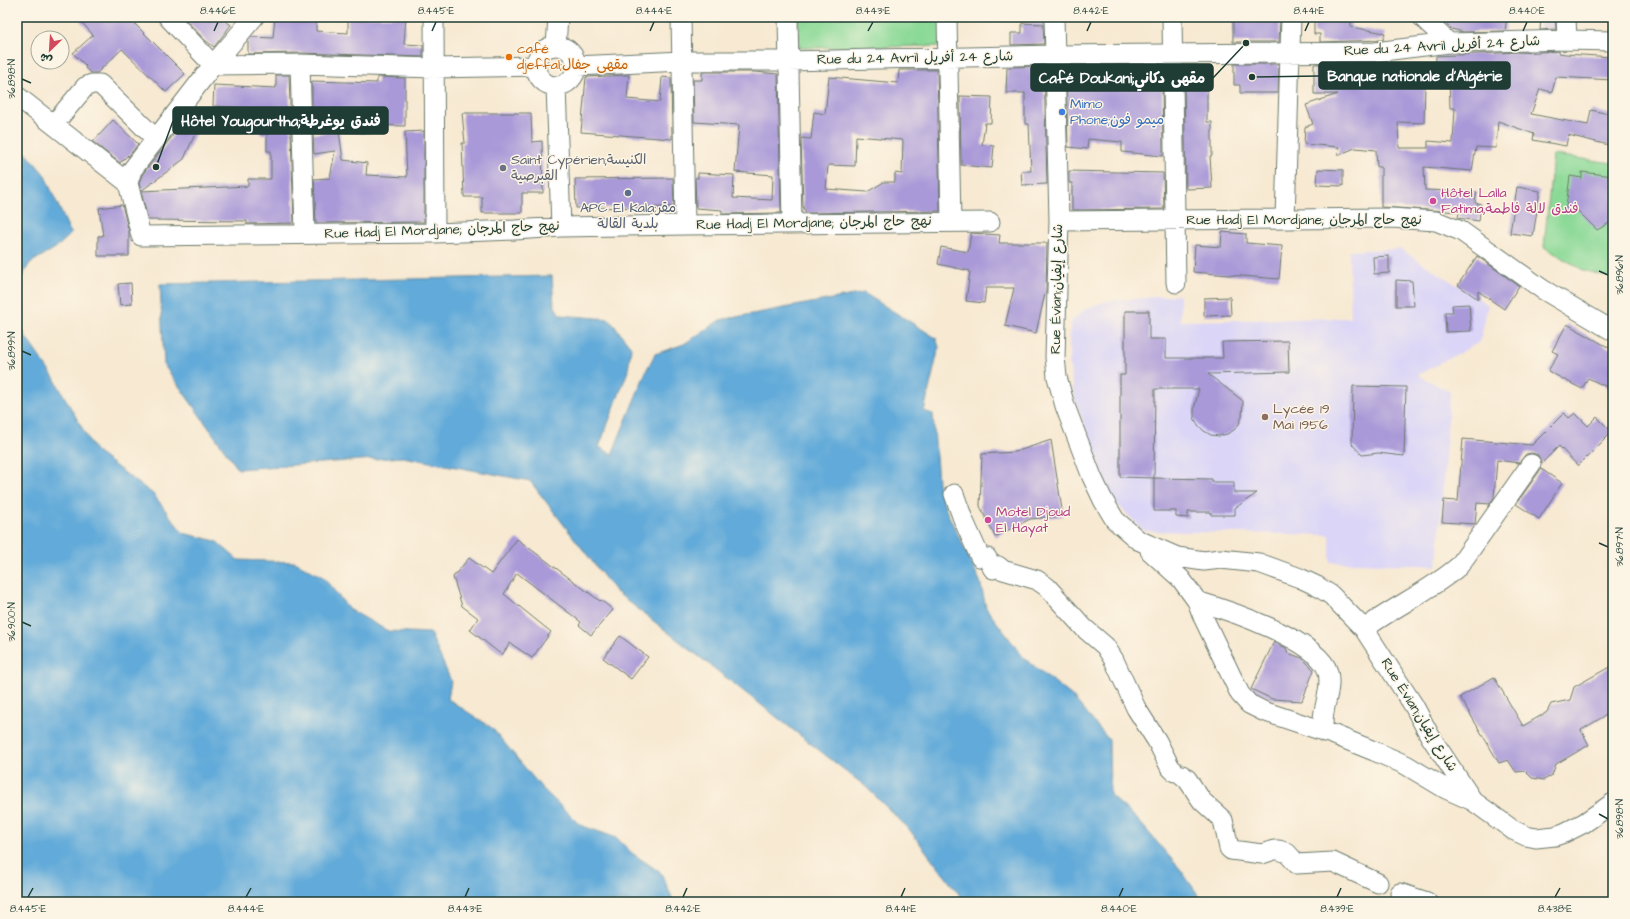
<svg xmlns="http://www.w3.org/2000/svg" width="1630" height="919" font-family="'Architects Daughter','Playpen Sans Arabic',sans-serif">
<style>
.built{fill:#dbd6f7}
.green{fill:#8bd997;stroke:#558b66}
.water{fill:#62aad9;stroke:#407486}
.building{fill:#a999d8;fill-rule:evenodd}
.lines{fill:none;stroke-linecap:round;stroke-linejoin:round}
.minor-casing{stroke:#6b796b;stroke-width:21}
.minor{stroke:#fff;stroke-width:19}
.ticks{fill:none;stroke:#1f3d34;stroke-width:1.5}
.food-dot{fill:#e8710a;stroke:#fcf5e5;stroke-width:1.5}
.shop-dot{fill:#3f7fe0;stroke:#fcf5e5;stroke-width:1.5}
.worship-dot{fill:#6b7280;stroke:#fcf5e5;stroke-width:1.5}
.service-dot{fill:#5c6f8a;stroke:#fcf5e5;stroke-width:1.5}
.hotel-dot{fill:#d1479c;stroke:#fcf5e5;stroke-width:1.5}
.education-dot{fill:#8d6e63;stroke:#fcf5e5;stroke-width:1.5}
.labels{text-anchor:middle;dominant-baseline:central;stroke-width:3;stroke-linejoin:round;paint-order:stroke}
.street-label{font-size:14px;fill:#1f3d34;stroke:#fcf5e5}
.food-label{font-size:14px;fill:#c56008;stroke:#fcf5e5;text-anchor:start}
.shop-label{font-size:14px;fill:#366cbe;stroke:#fcf5e5;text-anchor:start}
.worship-label{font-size:14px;fill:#5b616d;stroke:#fcf5e5;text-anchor:start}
.hotel-label{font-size:14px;fill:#b23c85;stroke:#fcf5e5;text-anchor:start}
.service-label{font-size:14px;fill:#4e5e75;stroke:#fcf5e5}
.education-label{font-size:14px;fill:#785e54;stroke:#fcf5e5;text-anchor:start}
.leader{fill:none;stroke:#1f3d34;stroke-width:1.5}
.callout-dot{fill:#1f3d34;stroke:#fcf5e5;stroke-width:1.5}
.callout{fill:#1f3d34;stroke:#1f3d34;stroke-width:1.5}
.callout-label{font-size:15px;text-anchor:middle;font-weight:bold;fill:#fff}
.neatline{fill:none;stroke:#1f3d34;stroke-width:1.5}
.ticks-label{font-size:10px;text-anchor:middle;fill:#1f3d34}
</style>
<rect width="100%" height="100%" fill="#fcf5e5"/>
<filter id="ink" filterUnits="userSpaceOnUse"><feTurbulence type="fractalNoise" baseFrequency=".025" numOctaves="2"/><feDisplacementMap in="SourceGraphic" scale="8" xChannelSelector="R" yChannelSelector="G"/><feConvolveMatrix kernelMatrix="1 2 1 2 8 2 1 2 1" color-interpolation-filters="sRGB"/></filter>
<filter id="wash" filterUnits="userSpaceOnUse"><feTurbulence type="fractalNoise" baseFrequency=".012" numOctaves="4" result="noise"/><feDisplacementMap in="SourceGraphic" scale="16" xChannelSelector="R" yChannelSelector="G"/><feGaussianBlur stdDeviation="0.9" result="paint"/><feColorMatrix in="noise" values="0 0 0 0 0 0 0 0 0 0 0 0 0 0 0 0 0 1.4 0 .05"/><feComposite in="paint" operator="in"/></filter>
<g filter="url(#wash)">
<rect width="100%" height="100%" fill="#f7e9d2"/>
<!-- built -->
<path class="built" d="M1400,249L1488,305L1480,342L1418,375L1450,392L1437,566L1330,562V535L1144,531L1112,499L1074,397L1069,362V336L1072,321L1085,309L1107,301L1180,295V321L1351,318L1349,251Z"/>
<!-- green -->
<path class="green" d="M798,17H944V46L799,48Z
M1553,155L1613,163V278L1583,270L1544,247Z"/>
<!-- water -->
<path class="water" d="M17,142L44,174L71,234L57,247L30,263L17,285Z
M552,276L554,305L560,315L609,319L631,347L628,371L599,447L612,454L647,369L655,354L684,344L720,320L864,293L936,338L939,347L924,411L933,414L938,483L946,510L980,581L986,608L1024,658L1072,696L1109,740L1110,795L1137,819L1181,870L1203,902H965L908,828L865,786L615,591L530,481L403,457L238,469L164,365L160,284Z
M17,315L25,336L54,378L95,451L153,494L183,533L216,541L238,560L295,562L323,577L349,609L388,631L430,633L451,681L448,699L492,728L541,787L580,825L617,838L632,853L661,873L674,902H17Z"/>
<g id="blocks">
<!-- building -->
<path class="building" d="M77,17H128L185,74L166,92L122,49L97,73H91L85,68L86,66L73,53L93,35Z
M183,17H220L231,25L214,47L206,41Z
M275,17L316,19V31L348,33V17H406L404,44L423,45V57L300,53L248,54V41L251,37L273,38Z
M1233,17H1280L1279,42H1233Z
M1314,17H1335V21H1351V27L1385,33L1383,40L1320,42V34H1314Z
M1439,17H1507L1505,31L1464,32L1451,29Z
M1541,17H1555L1556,29L1540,30Z
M1022,23L1043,24L1044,44L1011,45V33H1022Z
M1559,51V53L1566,54L1613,57V80L1556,77L1552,92L1540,89L1531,114L1588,125L1591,110L1613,115V146L1568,135L1566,146L1533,140L1534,134L1498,121L1496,148L1476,147L1472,171L1424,167L1425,190L1477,192L1475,203L1481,204L1479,221L1458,218L1459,212L1381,207V167H1377L1376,150L1355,148L1338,155L1339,147L1304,144L1305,127L1313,124L1306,105L1338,94H1314V64L1337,63V72L1408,80L1409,85H1425L1424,123L1398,122L1399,148H1428V141L1453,143L1455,108H1450L1449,75L1435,74L1436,56L1517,52L1539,53V52Z
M1234,64H1279L1278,93H1240V85H1234Z
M1116,65H1132L1162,69L1163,156L1122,152V142L1088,139L1087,149L1068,147L1066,70L1091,73V69L1116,72Z
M1044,66L1047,184L1022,185L1021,171H1031L1029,124H1025V93H1006L1007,68H1011V67Z
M899,70H937L940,211L806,213L803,207L801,138L811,139L814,112L825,114L829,77L898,83ZM856,136L903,140L902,174L895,173V182H884L867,192L826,189L828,165L855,166Z
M702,72H755L778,74L781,213L722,214V210L696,208L695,178H698V173L734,175L733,198L772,200L773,175L735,172L739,125L694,122L693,80H702Z
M276,75H289L294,223L247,224V221L148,220L139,183L142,175L192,111L201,120L184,159L141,191L248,186V179H271V151H267V134H260V131H246V108L213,106L214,85L276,88Z
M629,75L627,99L660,102L662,77L671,78L672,139L581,132L586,77Z
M377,77L405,78V126L371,125L370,133L343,132L344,109L312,108V81L377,83Z
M1184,83H1207V122H1212V156H1210L1212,188L1186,189Z
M960,96L992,97L991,123H985L982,145L994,146L992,168L961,165Z
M462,113H531L532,142L542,141L543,193H522V213H482V197H464L462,143H465Z
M113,120L138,144L128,157V155L120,163L93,142Z
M339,131L343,160L367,163L366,175L407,177L405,132L424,131V222L316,223L314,179L330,178L335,151L314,154L313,134Z
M1318,169L1343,170V186L1317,185Z
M1069,171L1163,173L1164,209L1072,210V183H1069Z
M1582,172L1613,176V221L1597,230L1575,208L1565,215L1570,176L1582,178Z
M673,178L674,207L576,208L575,179Z
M1517,187L1540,191L1533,236L1510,233Z
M122,205L129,232V256H98V236H103L99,208Z
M1222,232L1246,234V243L1282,246L1279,279L1193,272L1195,245L1221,247Z
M971,233L1000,235L999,243H1047L1046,294H1045L1036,333L1005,326L1014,288H986L984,303L966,301L970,271L938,264L941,247L968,252Z
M1389,256V273L1374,274L1373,257Z
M1477,256L1519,286L1504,309L1478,291V299L1458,285Z
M1396,280L1412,281L1414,306H1396Z
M131,283L132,304L120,305L118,284Z
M1230,297L1231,315L1204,316V298Z
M1469,304L1471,331L1446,332L1445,312H1453L1452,305Z
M1125,311H1149V339H1166V358H1223L1222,342L1288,341L1289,372L1208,374L1243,401L1242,417L1239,424L1234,430L1227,434L1219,436L1211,435L1204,431L1198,425L1194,418V409L1199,389H1155L1154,478L1212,479V482H1234V493H1257L1235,508V515H1211V512H1188V518L1176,517V511H1154V478L1120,477V375H1125Z
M1567,324L1613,350V390L1588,378L1582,389L1548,371L1558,354L1552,351Z
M1353,386L1406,387L1404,456L1378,453L1362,455L1352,444Z
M1564,413L1569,418L1575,413L1588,426L1597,417L1612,432L1578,466L1559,446L1542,463L1538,455L1532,453L1526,454L1519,463L1497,460L1494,497L1490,504L1477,503L1475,524L1442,522L1444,500L1458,501L1463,439L1532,445Z
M1051,440L1063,516L1030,519L995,537L980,506L982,454L1015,452Z
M1541,469L1562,483L1539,519L1516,504Z
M517,539L600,601L601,600L613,610L591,635L579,625L581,622L517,573L504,594L551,632L532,658L510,643L502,655L470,630L478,618L462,606L453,577L469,558L491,574Z
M620,636L648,657L631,679L603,658Z
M1274,642L1286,648L1288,653L1302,658L1314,670L1302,701L1272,699L1251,689Z
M1613,665V711L1581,730L1589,745L1556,764L1552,775L1544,780L1532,778L1525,771L1516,772L1508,760L1499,763L1460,697L1494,677L1523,726L1547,712L1551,704L1570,700L1574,687Z"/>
</g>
</g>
<g filter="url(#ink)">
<use href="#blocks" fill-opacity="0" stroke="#6b796b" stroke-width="1"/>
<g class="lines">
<!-- minor casing -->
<g class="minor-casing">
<path id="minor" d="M168,17L213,65L300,64L434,68L536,66
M254,17L213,65L132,170L128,183L141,236L435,233L515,230L561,227L685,225L990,222
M434,17L435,233
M681,17L685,225
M788,17L792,224
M947,17L951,222
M1054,17L1059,221L1055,357L1057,377L1065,406L1092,477L1103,500L1115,520L1138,540L1177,557L1204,561L1221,559L1259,563L1300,578L1317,586L1331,595L1364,629L1414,706L1430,736L1473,801L1513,830L1526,836L1536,838L1555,836L1564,833L1584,823L1613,803
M1172,17L1176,283
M1422,17L1449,43
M1566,17L1567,40
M556,46L558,17
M536 66a20 20 0 1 1 40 0a20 20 0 1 1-40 0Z
M300,64L305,234
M576,66L682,61H788L1054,55L1375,52L1449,43L1567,40L1613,41
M556,86L561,227
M17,96L128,183
M54,124L85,87L92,84H100L156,139
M1285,219L1291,17
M1059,221L1391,218L1436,221L1461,231L1542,289L1613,331
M954,494L963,519L980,557L987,558L993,569L998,566L1003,570L1037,580L1047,587L1084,628L1105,646L1114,660L1136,708L1157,741L1170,767L1175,772
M1150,551L1181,579L1197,601L1203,617L1240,694L1249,704L1263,711L1332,734L1374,751L1406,765L1446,789L1473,801
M1197,601C1227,610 1319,640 1328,672C1333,693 1319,711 1324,732
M1364,629C1395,606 1430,591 1459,566L1531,464
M1182,775L1187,779L1202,801L1223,820L1229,848L1231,850L1262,854L1274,850H1279L1287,853L1297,864L1333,862L1378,883
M1400,893L1427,902"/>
</g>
<!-- minor -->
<use href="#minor" class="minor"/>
</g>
</g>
<!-- ticks -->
<path class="ticks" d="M214,31L218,22M432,31L436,22M650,31L654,22M868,31L873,22M1087,31L1091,22M1305,31L1309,22M1523,31L1527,22M22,79L31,83M1599,271L1608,275M22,351L31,355M1599,543L1608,547M22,622L31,626M1599,814L1608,819M28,897L33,888M246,897L251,888M465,897L469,888M683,897L687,888M901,897L905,888M1119,897L1123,888M1337,897L1341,888M1555,897L1560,888"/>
<!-- markers -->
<circle class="food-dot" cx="509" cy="57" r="4"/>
<circle class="shop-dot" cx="1062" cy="112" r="4"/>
<circle class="worship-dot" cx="503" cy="168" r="4"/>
<circle class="service-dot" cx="628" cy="193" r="4"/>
<g class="hotel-dot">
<circle cx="1433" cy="201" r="4"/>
<circle cx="988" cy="520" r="4"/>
</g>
<circle class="education-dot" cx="1265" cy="417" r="4"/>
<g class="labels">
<!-- street labels -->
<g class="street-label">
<text transform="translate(1442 46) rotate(-3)">Rue du 24 Avril شارع 24 أفريل</text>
<text transform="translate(915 58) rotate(-1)">Rue du 24 Avril شارع 24 أفريل</text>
<text x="1304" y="220">Rue Hadj El Mordjane; نهج حاج المرجان</text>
<text transform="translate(814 223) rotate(-1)">Rue Hadj El Mordjane; نهج حاج المرجان</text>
<text transform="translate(442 230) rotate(-2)">Rue Hadj El Mordjane; نهج حاج المرجان</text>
<text transform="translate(1057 289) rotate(-89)">Rue Évian;شارع إيفيان</text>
<text transform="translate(1419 715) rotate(58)">Rue Évian;شارع إيفيان</text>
</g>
<!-- food labels -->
<g class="food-label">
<text x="517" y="49">café<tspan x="517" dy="16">djeffal;مقهى جفال</tspan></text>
</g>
<!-- shop labels -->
<g class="shop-label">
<text x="1070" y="104">Mimo<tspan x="1070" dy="16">Phone;ميمو فون</tspan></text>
</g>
<!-- worship labels -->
<g class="worship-label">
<text x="511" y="160">Saint Cypérien;الكنيسة<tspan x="511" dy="16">القبرصية</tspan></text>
</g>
<!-- hotel labels -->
<g class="hotel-label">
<text x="1441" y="193">Hôtel Lalla<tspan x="1441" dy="16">Fatima;فندق لالة فاطمة</tspan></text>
<text x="996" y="512">Motel Djoud<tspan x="996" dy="16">El Hayat</tspan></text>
</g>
<!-- service labels -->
<g class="service-label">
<text x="628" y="208">APC El Kala;مقر<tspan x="628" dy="16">بلدية القالة</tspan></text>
</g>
<!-- education labels -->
<g class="education-label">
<text x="1273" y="409">Lycée 19<tspan x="1273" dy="16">Mai 1956</tspan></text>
</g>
</g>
<!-- callouts -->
<path class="leader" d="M1252 77L1319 76M1246 43L1213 78M156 167L173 121"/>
<g class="callout-dot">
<circle cx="1252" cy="77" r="4"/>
<circle cx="1246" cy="43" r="4"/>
<circle cx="156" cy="167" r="4"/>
</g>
<g class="callout">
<rect x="1319" y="62" width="191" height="27" rx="4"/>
<rect x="1031" y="64" width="182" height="27" rx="4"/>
<rect x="173" y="107" width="215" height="27" rx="4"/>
</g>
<g class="callout-label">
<text x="1415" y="81">Banque nationale d'Algérie</text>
<text x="1122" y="83">Café Doukani;مقهى دكاني</text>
<text x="281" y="126">Hôtel Yougourtha;فندق يوغرطة</text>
</g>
<!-- margin -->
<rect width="1630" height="919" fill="none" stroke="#fcf5e5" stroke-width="44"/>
<!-- north arrow -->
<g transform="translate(50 50) rotate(205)"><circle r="19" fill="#fcf5e5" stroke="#a4ab9e"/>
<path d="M0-3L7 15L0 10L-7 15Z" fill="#d1495b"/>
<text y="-6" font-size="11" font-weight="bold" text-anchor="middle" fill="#1f3d34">ش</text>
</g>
<rect x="22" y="22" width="1586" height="875" class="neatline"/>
<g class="ticks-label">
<text x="218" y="14">8.446°E</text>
<text x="436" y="14">8.445°E</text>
<text x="654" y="14">8.444°E</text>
<text x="873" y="14">8.443°E</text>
<text x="1091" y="14">8.442°E</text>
<text x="1309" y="14">8.441°E</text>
<text x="1527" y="14">8.440°E</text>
<text transform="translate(11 79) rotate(-90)" y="4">36.898°N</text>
<text transform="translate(1619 275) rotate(-90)" y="4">36.896°N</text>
<text transform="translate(11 351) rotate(-90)" y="4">36.899°N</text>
<text transform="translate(1619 547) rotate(-90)" y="4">36.897°N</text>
<text transform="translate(11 622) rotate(-90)" y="4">36.900°N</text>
<text transform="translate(1619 819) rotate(-90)" y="4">36.898°N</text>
<text x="28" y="912">8.445°E</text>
<text x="246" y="912">8.444°E</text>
<text x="465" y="912">8.443°E</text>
<text x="683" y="912">8.442°E</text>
<text x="901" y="912">8.441°E</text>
<text x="1119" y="912">8.440°E</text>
<text x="1337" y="912">8.439°E</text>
<text x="1555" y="912">8.438°E</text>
</g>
</svg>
